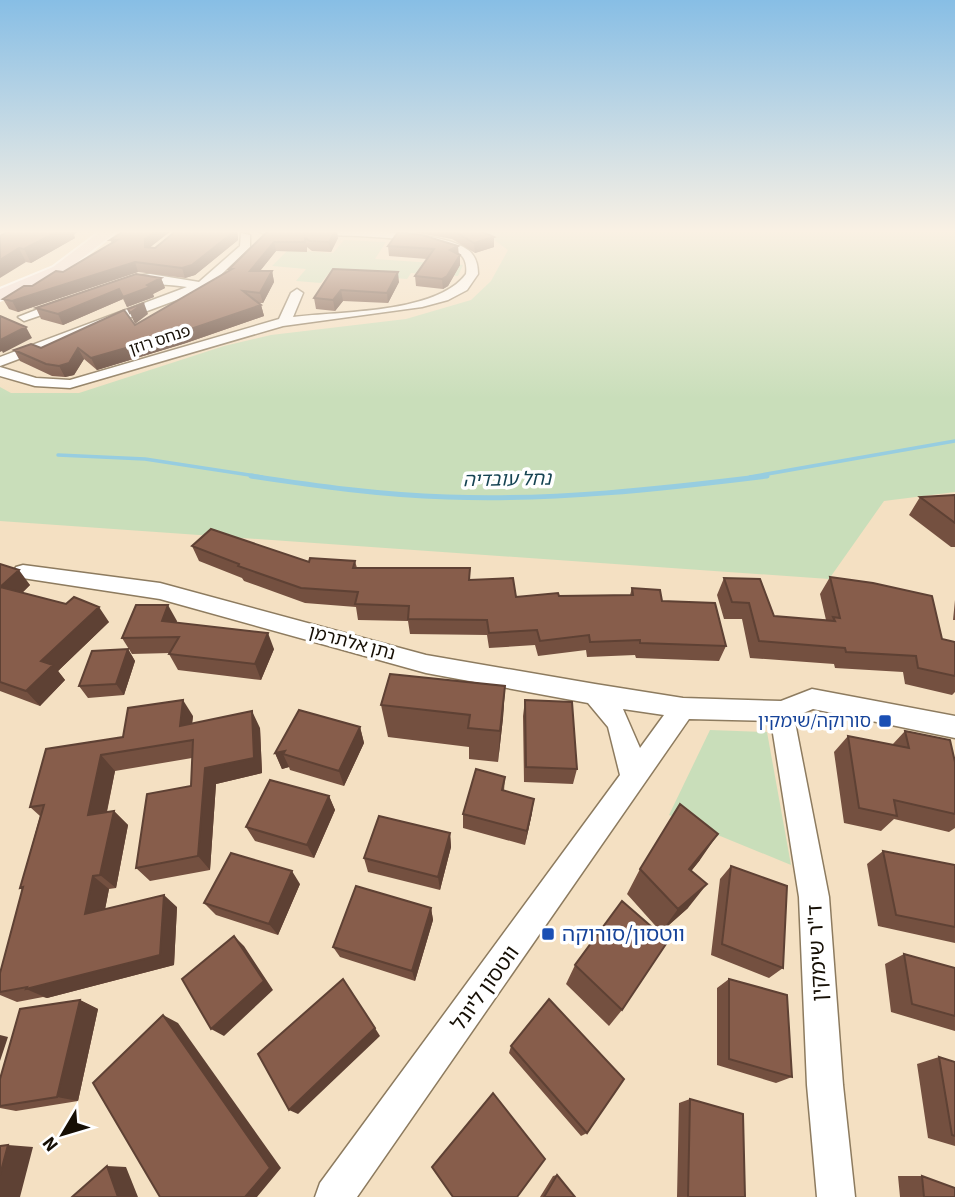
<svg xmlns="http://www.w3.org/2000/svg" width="955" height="1197" font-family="'Source Sans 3','Noto Sans Hebrew',sans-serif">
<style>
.green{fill:#c9deba}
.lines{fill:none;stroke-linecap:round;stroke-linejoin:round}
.stream-far1{stroke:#97cde0;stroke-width:3.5}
.stream{stroke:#97cde0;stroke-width:5}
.minor-casing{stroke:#8d7b5f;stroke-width:3}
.major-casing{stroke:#fff;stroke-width:4}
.minor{fill:#fff;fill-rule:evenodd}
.major{fill:#f4e2df;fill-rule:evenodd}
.wall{fill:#745040}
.shaded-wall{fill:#5e4134}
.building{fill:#875d4b;stroke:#5e4134;stroke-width:2}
.transit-dot{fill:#1a4fb4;stroke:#fff;stroke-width:2.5}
.labels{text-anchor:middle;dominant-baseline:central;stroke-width:7;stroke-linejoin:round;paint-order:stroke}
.far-street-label{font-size:16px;fill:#160f05;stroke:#fff}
.street-label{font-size:18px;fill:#160f05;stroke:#fff}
.transit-label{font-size:18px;fill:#164399;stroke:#fff;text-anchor:end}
.water-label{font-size:19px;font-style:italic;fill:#164453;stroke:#fff}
.near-transit-label{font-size:21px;fill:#164399;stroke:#fff;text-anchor:start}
.near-street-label{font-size:21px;fill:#160f05;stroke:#fff}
</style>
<rect width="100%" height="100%" fill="#f4e0c2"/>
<!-- green -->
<path class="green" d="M474,231H955V492L884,501L829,579L0,521V387L11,393H79L224,346L271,335L406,319L471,300L491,281L508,250L490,237Z
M344,240L386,242L375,259L463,265L458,276L411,273L407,279L329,273L321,283L296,281L306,269L272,266L288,250L333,253Z
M710,730L767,732L791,865L669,815Z"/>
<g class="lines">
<!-- stream-far1 -->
<path class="stream-far1" d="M58,455L145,459L262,477
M750,477L955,441"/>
<!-- stream -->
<path class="stream" d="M251,476C316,486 381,495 447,497C553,501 661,489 767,476"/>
<!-- minor casing -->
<g class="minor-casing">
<path id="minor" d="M259,231C303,231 436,225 468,250C476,256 478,265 478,274L467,290L448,300L422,307L283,326L70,388L35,386L0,376V367L36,378L70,380L279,319L291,293L297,289L303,293L293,317C339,311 437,314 466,274C467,267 466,259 460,254C431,233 304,235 264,234Z
M241,233L250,235V247L206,289L0,366V357L187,287C168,284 148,285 130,281V277L150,274L199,282L240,246Z
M64,299L68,300V306L24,321L18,317Z
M23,565L160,583L426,655L595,684L683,698L781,701L812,689L955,716V738L813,709L794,717L829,897L843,1085L855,1197H817L807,1085L799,897L771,721L689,719L357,1197H315L320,1183L620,775L608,727L588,703L426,673L160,599L16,577L13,572L16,567ZM623,709L664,715L640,748Z"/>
</g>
<!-- major casing -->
<g class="major-casing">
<path id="major" d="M101,231H117L63,273L0,300V289L53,267Z"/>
</g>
<!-- minor -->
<use href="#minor" class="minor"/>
<!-- major -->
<use href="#major" class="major"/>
</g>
<!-- wall -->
<path class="wall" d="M124,231L150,248H155L176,231H237L238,236V240L195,275L185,278L138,272L18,312L9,309L3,299L63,272L112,243L110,240Z
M268,231L338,238L331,252L312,251L307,247V252L276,251L260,271H272L274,282L263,303H258L261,305L264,316L186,343L97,370L84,359L74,375L65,377L52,376L20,361L14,350L41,348L135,325L230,271L229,269Z
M406,231H481L494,237V247L475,253L452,239Z
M74,235L75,238L31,263L26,262L0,236Z
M388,246H458L460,265L448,286L443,289L416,286L415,276L427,259L389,256Z
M333,269L399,282L388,303L343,301L335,311L316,309L314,298Z
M161,278L165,288L153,294L154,297L127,307L123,299L63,325L41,319L36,308Z
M955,495V547H951L909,515L920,497Z
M192,546L309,562L355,561L357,568L470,580L516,597L630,595L632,588L662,601L726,646L719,661L636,658L635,655L587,657L586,650L538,656L535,645L489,648L487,635L410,634L408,621L358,620L356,607L305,603L244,581L242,578L199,561Z
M0,564L30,585L22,593L109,622L58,671L65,680L40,706L0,691Z
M830,577L942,639L955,642V692L952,695L905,684L903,672L835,668L834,664L750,658L742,619H724L717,595L724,578L774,616L826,620L820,594Z
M955,600V620H953Z
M177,621L176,623L274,649L261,680L178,670L169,654L170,653L132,654L122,638Z
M128,649L135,661L124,695L88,698L79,686Z
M505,686L503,718L498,762L469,759V747L388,737L381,705Z
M525,700L577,769L573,784L524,782L523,716Z
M193,716L192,723L260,728L262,773L216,784L210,870L150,881L136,868L191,786L192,758L115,771L107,812L114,811L128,825L116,888L109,889L105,909L177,907L174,965L47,998L43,997L17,1002L0,995V973L22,890L20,888L40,816L30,807L123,737Z
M360,727L364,743L344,786L290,770L289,767L282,769L275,753Z
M905,731L955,762V828L949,832L894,819L881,831L844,823L834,752L848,736L892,745Z
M505,777L504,791L532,813L525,845L463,828V814Z
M329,796L335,810L314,858L255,841L246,827Z
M450,833L451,847L440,890L368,872L364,858Z
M883,851L955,865V943L878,926L867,864Z
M700,860L691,871L688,908L661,932L627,894L640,869Z
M731,866L783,968L769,978L711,955L720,879Z
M300,884L278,935L216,915L204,903Z
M431,908L433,920L415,981L340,957L333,947Z
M904,954L955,968V1031L891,1012L885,964Z
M575,965L622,1010L609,1026L566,984Z
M729,979L792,1077L776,1083L717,1065V988Z
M80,1000L98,1009L78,1101L16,1111L0,1108V1079Z
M511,1046L587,1133L581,1136L509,1053Z
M939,1057L955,1062V1146L928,1138L917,1064Z
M690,1099L745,1197H677L679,1103Z
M557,1175L575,1197H540L553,1176Z
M898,1176H922L955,1197H900Z"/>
<!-- shaded-wall -->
<path class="shaded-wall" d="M59,231H78L74,235L75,238L31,263L24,249Z
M156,231H171L148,249L145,247V239Z
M235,231H237L238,240L195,275L185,278L182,268Z
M335,231H337L338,238L331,252L329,242Z
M494,237V247L475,253L474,243Z
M274,242L276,251L252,281L250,271Z
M458,246V256L450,250Z
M19,248L26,262L0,278V260Z
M460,255V265L448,286L443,289L442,279Z
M135,262L138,272L18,312L12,301Z
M272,271L274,282L263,303L260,293Z
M398,272L399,282L388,303L387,293Z
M161,278L165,288L153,294L154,297L127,307L123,297Z
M119,289L123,299L63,325L58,314Z
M341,290L343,301L335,311L333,300Z
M144,303L148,314L135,324L130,313Z
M261,305L264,316L186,343L97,370L91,358Z
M26,327L32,338L3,353L2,351L0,352V340Z
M78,348L84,359L74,375L65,377L59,366Z
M19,570L30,585L12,603L0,587Z
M168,605L177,621L171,637L162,621Z
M99,607L109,622L58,671L65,680L40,706L26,691L41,661Z
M268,633L274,649L261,680L255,664Z
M128,649L135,661L124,695L116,684Z
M505,686L503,718L498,762L500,731Z
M183,700L193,716L190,742L180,726Z
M252,711L260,728L262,773L216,784L210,870L198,856L205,768Z
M360,727L364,743L344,786L339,771Z
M285,751L283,754L289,767L282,769L275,753Z
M101,755L115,771L103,829L88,815Z
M329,796L335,810L314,858L307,845Z
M534,799L532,813L525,845L527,831Z
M114,811L128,825L116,888L100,875Z
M450,833L451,847L440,890L438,877Z
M718,834L700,860L673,894L689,869Z
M292,871L300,884L278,935L269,924Z
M93,876L109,889L102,925L85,914Z
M707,884L688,908L661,932L678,909Z
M164,895L177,907L174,965L47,998L26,989Z
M431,908L433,920L415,981L412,971Z
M234,936L244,946L273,990L224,1036L211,1029Z
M80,1000L98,1009L78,1101L57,1097Z
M163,1015L178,1023L281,1168L257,1197H245Z
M375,1028L380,1036L298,1114L289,1110Z
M0,1035L8,1037L0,1061Z
M8,1145L33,1147L20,1197H0V1175Z
M107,1166L126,1167L138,1197H118Z"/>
<!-- building -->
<path class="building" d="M9,231H59L24,249L19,248L0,260V236Z
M124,231H156L145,239V247L155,248L176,231H235L192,265L182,268L135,262L12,301L3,299L24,286H32L56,271L63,272L117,240H110Z
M268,231H335L329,242L310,241L305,238V242H274L250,271H272L260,293L243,291L261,305L182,332L91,358L78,348L69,363L59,366L46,364L14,350L31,344L41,348L124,310L135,325L232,269H229Z
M454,231H481L494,237L474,243Z
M398,232L422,235L458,246L450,250L460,255L447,276L442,279L415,276L434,249L388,246Z
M333,269L398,272L387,293L341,290L333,300L314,298Z
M136,274L161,278L147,285L150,287L123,297L119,289L58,314L36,308Z
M144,303L130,313L128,309Z
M0,316L26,327L0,340Z
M955,495V523L920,497Z
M211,529L309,562L310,558L355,561L353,568H470L469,580L513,578L516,597L558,593L559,596L633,595L632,588L660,590L662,601L715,603L726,646L640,643V640L590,642L589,635L540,641L537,630L489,633L487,620L408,619L409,606L355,604L358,592L301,588L238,566L239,564L192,546Z
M0,564L19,570L0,587Z
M830,577L873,583L932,596L942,639L955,642V676L918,668L916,656L846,652L845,648L759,641L749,603L732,602L724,578L760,579L774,616L835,621L833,617L840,618Z
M0,587L66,604L74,597L99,607L41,661L53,665L26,691L0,682Z
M136,605H168L162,621L268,633L255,664L169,654L179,637L122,638Z
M128,649L116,684L79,686L92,651Z
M390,674L505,686L500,731L468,728L470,715L381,705Z
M183,700L180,726L252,711L254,758L205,768L198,856L136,868L147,794L191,786L193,740L101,755L88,815L114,811L100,875L93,876L85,914L164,895L160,955L26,989L27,987L0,992V973L23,887L20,888L44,805L30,807L46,749L123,737L128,708Z
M525,700L572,702L577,769L526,767Z
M299,710L360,727L339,771L283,754L285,751L275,753Z
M905,731L950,740L955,762V814L894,800L897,816L859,808L848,736L909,748Z
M476,769L505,777L502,790L534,799L527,831L463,814Z
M270,780L329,796L307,845L246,827Z
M680,804L718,834L689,869L707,884L678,909L640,869Z
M379,816L450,833L438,877L364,858Z
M883,851L955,865V927L896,915Z
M231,853L292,871L269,924L204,903Z
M731,866L787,886L783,968L722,944Z
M356,886L431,908L412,971L333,947Z
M622,901L668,941L622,1010L575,965Z
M234,936L264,981L211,1029L182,979Z
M904,954L955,968V1016L912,1004Z
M343,979L375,1028L289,1110L258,1054Z
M729,979L787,995L792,1077L729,1059Z
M549,999L624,1079L587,1133L511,1046Z
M80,1000L57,1097L0,1106V1079L20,1009Z
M163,1015L270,1168L245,1197H160L93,1083Z
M939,1057L955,1062V1136L952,1135Z
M493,1093L545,1159L517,1197H453L432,1167Z
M690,1099L743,1114L745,1197H688Z
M8,1145L0,1175V1146Z
M107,1166L118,1197H72Z
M557,1175L575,1197H544Z
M922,1176L955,1188V1197H924Z"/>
<!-- sky -->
<linearGradient id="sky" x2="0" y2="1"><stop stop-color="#87bee5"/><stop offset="0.58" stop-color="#faf1e4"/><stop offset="1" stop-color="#faf1e4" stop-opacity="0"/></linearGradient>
<rect width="955" height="399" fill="url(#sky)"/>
<!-- markers -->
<g class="transit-dot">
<rect x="878" y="714" width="14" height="14" rx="3.5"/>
<rect x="541" y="927" width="14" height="14" rx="3.5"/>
</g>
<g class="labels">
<!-- far-street labels -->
<g class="far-street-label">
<text transform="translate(160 340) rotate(-18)">פנחס רוזן</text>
</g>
<!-- street labels -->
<g class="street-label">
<text transform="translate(352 643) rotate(15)">נתן אלתרמן</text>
</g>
<!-- transit labels -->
<g class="transit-label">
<text x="871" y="721">סורוקה/שימקין</text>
</g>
<!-- water labels -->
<g class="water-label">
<text transform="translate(507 480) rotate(-1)">נחל עובדיה</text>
</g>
<!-- near-transit labels -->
<g class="near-transit-label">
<text x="562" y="934">ווטסון/סורוקה</text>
</g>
<!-- near-street labels -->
<g class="near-street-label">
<text transform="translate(817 953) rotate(-93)">ד"ר שימקין</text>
<text transform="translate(485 988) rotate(-54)">ווטסון ליונל</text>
</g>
</g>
<!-- north arrow -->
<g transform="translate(63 1134) rotate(232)" stroke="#ffffff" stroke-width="5" paint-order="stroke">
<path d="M0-5L12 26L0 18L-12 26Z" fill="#160f05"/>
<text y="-10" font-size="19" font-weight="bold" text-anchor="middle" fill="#160f05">N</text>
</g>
</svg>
